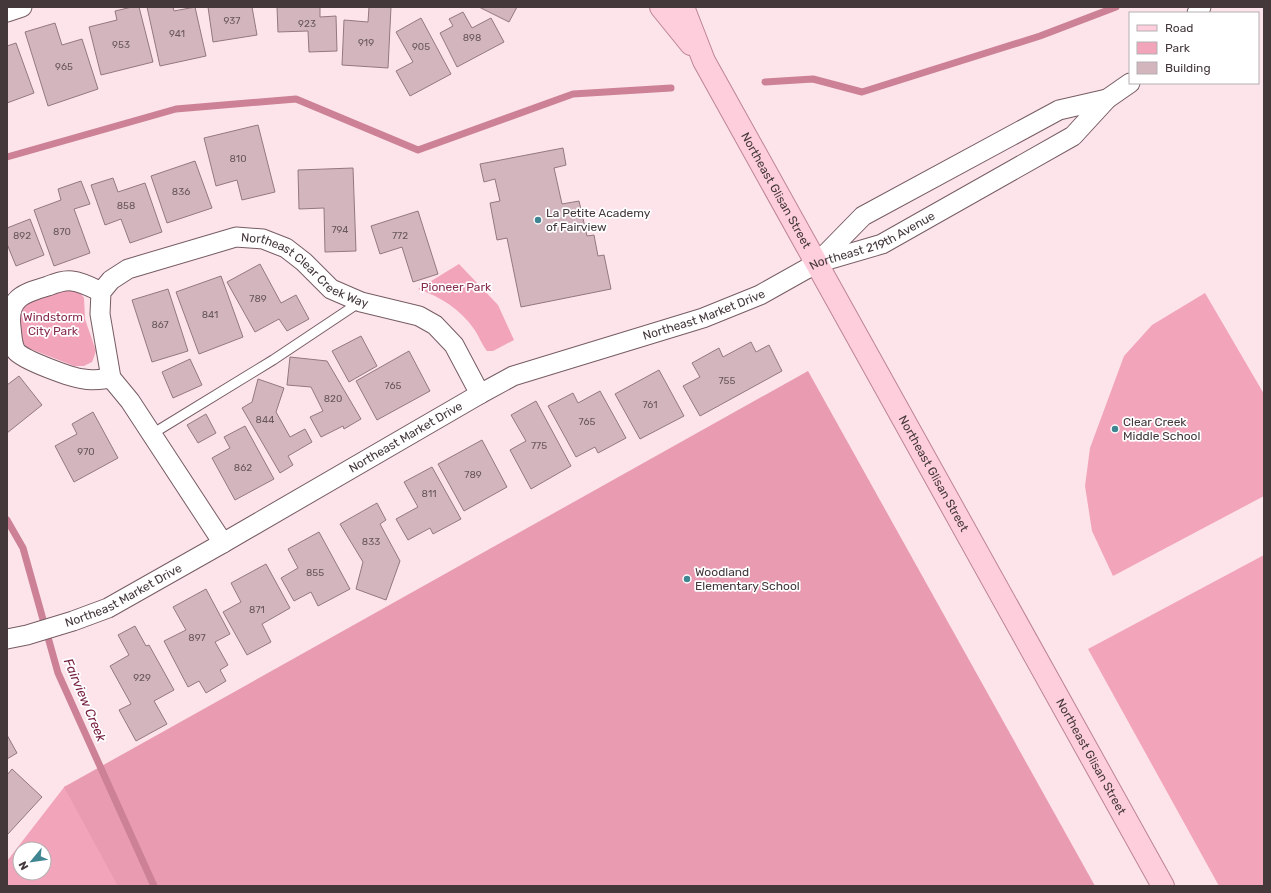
<svg xmlns="http://www.w3.org/2000/svg" width="1271" height="893" font-family="Rubik,sans-serif">
<style>
.green{fill:#f2a4ba;fill-rule:evenodd}
.forest{fill:#e89bb1}
.lines{fill:none;stroke-linecap:round;stroke-linejoin:round}
.stream{stroke:#cc8197;stroke-width:7}
.building{fill:#d3b5bd;stroke:#947880}
.service-casing{stroke:#765c63;stroke-width:11}
.minor-casing{stroke:#765c63;stroke-width:21}
.primary-casing{stroke:#bc8494;stroke-width:24}
.service{stroke:#fff;stroke-width:9}
.minor{stroke:#fff;stroke-width:19}
.primary{stroke:#fecedc;stroke-width:22}
.poi-dot{fill:#408592;stroke:#fff;stroke-width:1.5}
.labels{text-anchor:middle;dominant-baseline:central;stroke-width:3.5;stroke-linejoin:round;paint-order:stroke}
.number-label{font-size:10px;fill:#68575c}
.street-label{font-size:12px;fill:#44383b;stroke:#fff}
.poi-label{font-size:12px;fill:#44383b;stroke:#fff;text-anchor:start}
.park-label{font-size:12px;fill:#872d4e;stroke:#fff}
.water-label{font-size:13px;font-style:italic;fill:#771e41;stroke:#fff}
</style>
<rect width="100%" height="100%" fill="#fde4ea"/>
<!-- green -->
<path class="green" d="M459,264L498,305L514,340L493,351H487C482,345 479,336 474,329C460,309 441,297 418,289Z
M60,288L78,290L84,298L85,319L96,351L94,357L92,362L84,366H74L28,348L24,344L20,339L17,313L21,304Z
M1205,293L1264,394V496L1113,576L1092,531L1085,486L1090,448L1124,356L1152,325Z
M1264,555V886H1219L1088,649Z
M65,786L120,886H7V861ZM20,849H44V873H20Z"/>
<!-- forest -->
<path class="forest" d="M808,371L1095,886H118L64,787Z"/>
<g class="lines">
<!-- stream -->
<path class="stream" d="M765,82L813,79L862,92L1040,36L1116,7
M7,157L176,109L296,99L418,150L573,94L671,88
M7,520L23,548L58,673L154,886"/>
</g>
<!-- building -->
<path class="building" d="M132,7H139L153,62L101,75L89,27L117,20L115,11Z
M147,7H173L174,11L195,7L206,56L160,66Z
M208,7H252L257,35L213,42Z
M277,7H320V17L336,16L337,51L309,52L308,31L278,32Z
M369,7H391L388,68L342,65L344,20L368,22Z
M479,7H517L509,22Z
M463,12L472,28L491,18L504,42L457,67L440,33L453,26L449,19Z
M421,18L451,74L410,96L396,71L413,62L396,32Z
M55,23L62,45L82,39L98,89L48,106L25,32Z
M16,43L34,93L7,103V46Z
M258,125L275,192L242,200L237,180L216,186L204,138Z
M563,148L566,165L554,168L562,204L579,201L587,236L594,235L598,256L604,255L611,289L521,307L507,238L497,240L490,203L500,201L495,179L484,182L480,164Z
M195,161L212,208L167,223L151,176Z
M353,168L356,251L325,252L324,208L299,209L298,170Z
M113,178L118,192L145,183L162,232L130,243L121,219L105,225L91,185Z
M81,181L90,204L74,209L90,253L54,266L34,210L61,200L58,189Z
M418,211L438,274L413,282L402,247L380,254L371,226Z
M30,219L44,255L16,266L7,244V228Z
M260,264L281,303L296,295L309,319L287,331L279,319L255,332L227,282Z
M221,276L243,337L199,354L176,292Z
M168,289L188,351L152,362L132,300Z
M361,336L377,366L349,382L332,351Z
M751,342L756,352L769,345L782,371L700,416L683,386L700,377L692,363L719,348L723,357Z
M409,351L430,391L377,420L356,381Z
M290,357L327,361L361,419L344,429L343,426L321,437L310,417L323,411L311,387L287,385Z
M190,359L202,385L173,398L162,372Z
M659,370L684,416L640,439L615,394Z
M19,376L42,405L7,433V385Z
M258,379L284,388L276,412L290,437L305,429L312,442L288,456L293,465L280,473L242,408L252,402Z
M600,391L626,438L598,453L595,447L576,457L548,406L573,393L578,403Z
M536,401L571,466L531,489L510,450L526,441L511,415Z
M93,412L118,458L74,482L55,446L77,434L72,424Z
M206,414L216,433L198,443L187,425Z
M245,426L274,479L235,500L212,458L230,448L224,437Z
M482,440L507,487L464,511L438,464Z
M432,467L461,519L433,534L430,528L408,540L396,519L418,507L404,482Z
M377,503L386,520L380,524L400,561L386,600L356,589L363,562L340,524Z
M319,532L350,589L318,606L311,592L294,601L281,578L298,568L288,549Z
M266,564L290,608L262,624L271,642L247,655L223,612L241,602L231,583Z
M206,589L230,634L215,642L228,665L220,670L226,681L206,693L199,681L188,687L164,641L186,630L173,607Z
M135,626L146,646L149,645L174,690L154,701L167,724L136,741L119,710L131,704L110,666L129,655L118,635Z
M7,735L17,753L7,759Z
M12,769L42,797L7,835V775Z"/>
<g class="lines">
<!-- service casing -->
<g class="service-casing">
<path id="service" d="M152,434L273,360L360,302"/>
</g>
<!-- minor casing -->
<g class="minor-casing">
<g id="minor">
<path d="M7,12L22,7"/>
<path d="M1197,13L1201,7"/>
<path d="M818,262L863,216L1059,110L1107,99"/>
<path d="M101,292C91,287 82,282 72,281C64,280 56,283 48,286C24,293 7,298 11,327C12,335 12,345 16,351C23,360 72,378 84,379C92,381 103,379 111,378"/>
<path id="s1" d="M223,543L130,401L111,378L100,314L101,292L111,280L128,269L236,237L263,239L286,248L304,262L331,289L361,302L419,316L435,325L454,345L480,394"/>
<path id="s2" d="M7,639L27,635L73,621L108,608L223,543L480,394L513,376L703,318L760,295L817,263L882,244L1073,136L1107,99L1130,83"/>
</g>
</g>
<!-- primary casing -->
<g class="primary-casing">
<g id="primary">
<path d="M661,7L691,44"/>
<path id="s3" d="M683,7L704,61L1163,886"/>
</g>
</g>
<!-- service -->
<use href="#service" class="service"/>
<!-- minor -->
<use href="#minor" class="minor"/>
<!-- primary -->
<use href="#primary" class="primary"/>
</g>
<!-- markers -->
<g class="poi-dot">
<circle cx="538" cy="220" r="4"/>
<circle cx="1115" cy="429" r="4"/>
<circle cx="687" cy="579" r="4"/>
</g>
<g class="labels">
<!-- number labels -->
<g class="number-label">
<text x="232" y="21">937</text>
<text x="307" y="24">923</text>
<text x="177" y="34">941</text>
<text x="472" y="38">898</text>
<text x="366" y="43">919</text>
<text x="121" y="45">953</text>
<text x="421" y="47">905</text>
<text x="64" y="67">965</text>
<text x="238" y="159">810</text>
<text x="181" y="192">836</text>
<text x="126" y="206">858</text>
<text x="340" y="230">794</text>
<text x="62" y="232">870</text>
<text x="22" y="236">892</text>
<text x="400" y="236">772</text>
<text x="258" y="299">789</text>
<text x="210" y="315">841</text>
<text x="160" y="325">867</text>
<text x="727" y="381">755</text>
<text x="393" y="386">765</text>
<text x="333" y="399">820</text>
<text x="650" y="405">761</text>
<text x="265" y="420">844</text>
<text x="587" y="422">765</text>
<text x="539" y="446">775</text>
<text x="86" y="452">970</text>
<text x="243" y="468">862</text>
<text x="473" y="475">789</text>
<text x="429" y="494">811</text>
<text x="371" y="542">833</text>
<text x="315" y="573">855</text>
<text x="257" y="610">871</text>
<text x="197" y="638">897</text>
<text x="142" y="678">929</text>
</g>
<!-- street labels -->
<g class="street-label">
<text stroke="none"><textPath href="#s3" startOffset="206">Northeast Glisan Street</textPath></text>
<text stroke="none"><textPath href="#s2" startOffset="958">Northeast 219th Avenue</textPath></text>
<text stroke="none"><textPath href="#s1" startOffset="514">Northeast Clear Creek Way</textPath></text>
<text stroke="none"><textPath href="#s2" startOffset="773">Northeast Market Drive</textPath></text>
<text stroke="none"><textPath href="#s2" startOffset="449">Northeast Market Drive</textPath></text>
<text stroke="none"><textPath href="#s3" startOffset="530">Northeast Glisan Street</textPath></text>
<text stroke="none"><textPath href="#s2" startOffset="125">Northeast Market Drive</textPath></text>
<text stroke="none"><textPath href="#s3" startOffset="854">Northeast Glisan Street</textPath></text>
</g>
<!-- poi labels -->
<g class="poi-label">
<text x="546" y="213">La Petite Academy<tspan x="546" dy="14">of Fairview</tspan></text>
<text x="1123" y="422">Clear Creek<tspan x="1123" dy="14">Middle School</tspan></text>
<text x="695" y="572">Woodland<tspan x="695" dy="14">Elementary School</tspan></text>
</g>
<!-- park labels -->
<g class="park-label">
<text x="456" y="287">Pioneer Park</text>
<text x="53" y="317">Windstorm<tspan x="53" dy="14">City Park</tspan></text>
</g>
<!-- water labels -->
<g class="water-label">
<text transform="translate(85 700) rotate(67)">Fairview Creek</text>
</g>
</g>
<!-- border -->
<rect width="1271" height="893" fill="none" stroke="#44383b" stroke-width="16"/>
<!-- legend -->
<rect x="1129" y="12" width="130" height="72" fill="#ffffff" stroke="#b4afb1"/>
<rect x="1137" y="25" width="20" height="6" fill="#fecedc" stroke="#b4afb1"/>
<text x="1165" y="32" font-size="12" fill="#44383b">Road</text>
<rect x="1137" y="42" width="20" height="12" fill="#f2a4ba" stroke="#b4afb1"/>
<text x="1165" y="52" font-size="12" fill="#44383b">Park</text>
<rect x="1137" y="62" width="20" height="12" fill="#d3b5bd" stroke="#b4afb1"/>
<text x="1165" y="72" font-size="12" fill="#44383b">Building</text>
<!-- north arrow -->
<g transform="translate(32 861) rotate(241)"><circle r="19" fill="#ffffff" stroke="#b4afb1"/>
<path d="M0-3L7 15L0 10L-7 15Z" fill="#408592"/>
<text y="-6" font-size="11" font-weight="bold" text-anchor="middle" fill="#44383b">N</text>
</g>
</svg>
